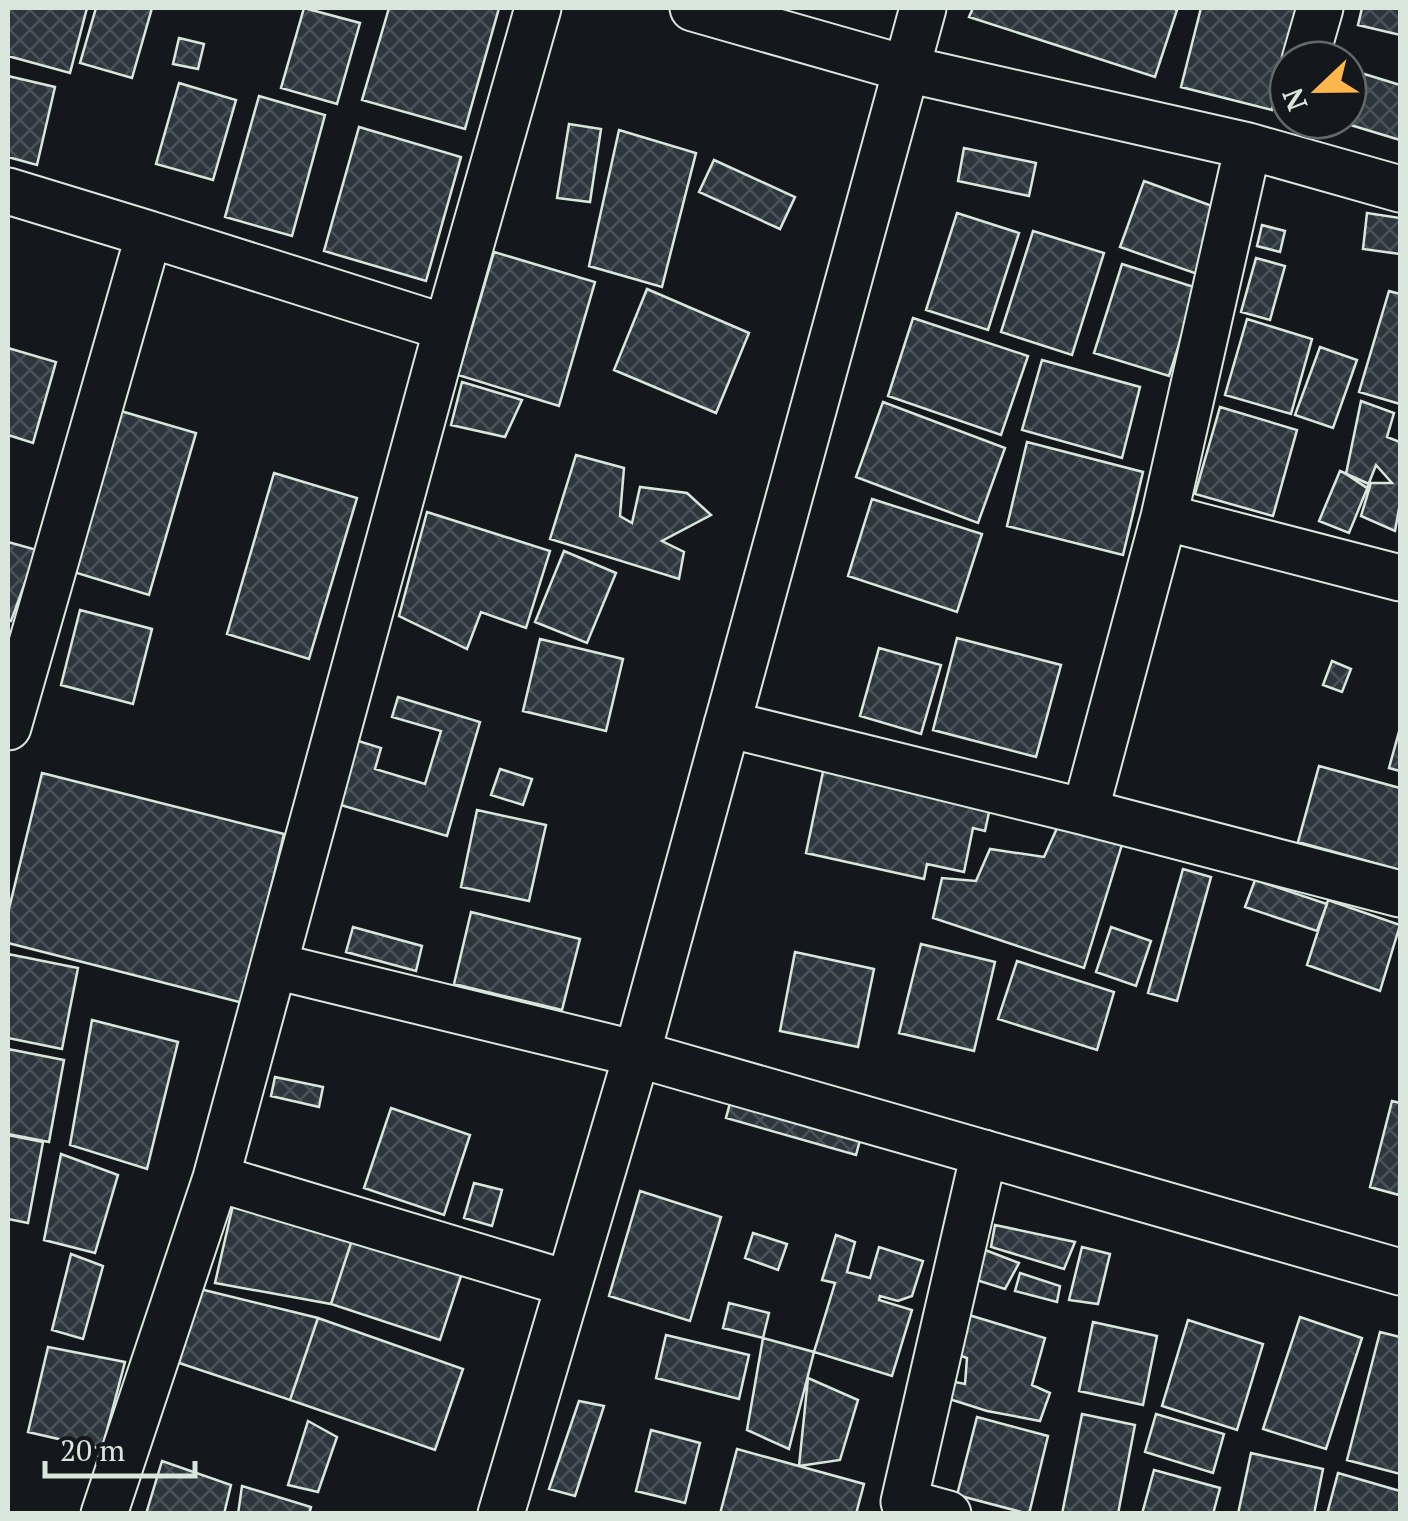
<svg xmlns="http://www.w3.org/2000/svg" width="1408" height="1521" font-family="'PT Serif',serif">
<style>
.building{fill:url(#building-cross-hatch);stroke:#d8e6dc;stroke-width:2.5}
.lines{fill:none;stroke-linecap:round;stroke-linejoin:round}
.minor-casing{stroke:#d8e6dc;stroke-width:49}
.minor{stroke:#14181c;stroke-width:45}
</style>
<defs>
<pattern id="building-cross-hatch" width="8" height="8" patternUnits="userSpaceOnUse" patternTransform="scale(2.5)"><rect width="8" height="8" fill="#2c363c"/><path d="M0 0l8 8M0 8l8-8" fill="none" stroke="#4a5358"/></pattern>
</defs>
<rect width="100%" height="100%" fill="#14181c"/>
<!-- building -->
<path class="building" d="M8,8H87L70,73L8,56Z
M96,8H152L132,78L80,63Z
M304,8L360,23L337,104L281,88Z
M389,8H499L465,129L362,100Z
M973,8H1171L1177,10L1155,77L969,17Z
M1201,8H1298L1272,110L1181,87Z
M1362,8H1400V35L1358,25Z
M179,38L204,44L198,69L173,64Z
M1348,69L1400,85V140L1334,120H1348Z
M8,76L55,87L37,165L8,157Z
M179,83L236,100L213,180L156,164Z
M259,96L325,115L292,236L225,217Z
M569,124L601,129L590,202L557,198Z
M359,127L461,157L426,281L324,251Z
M619,130L696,153L662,287L589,266Z
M964,148L1036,163L1029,196L958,181Z
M714,160L795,197L780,229L699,192Z
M1144,181L1223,210L1200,275L1120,247Z
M957,213L1019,233L988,330L926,310Z
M1367,213L1400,218V254L1363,249Z
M1262,225L1285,231L1280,252L1257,246Z
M1033,231L1104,253L1072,355L1001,332Z
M494,252L595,282L559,406L458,375Z
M1256,258L1285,266L1270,320L1241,312Z
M1122,264L1197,288L1169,376L1094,353Z
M647,289L749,333L716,413L614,370Z
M1389,291L1400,294V404L1359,392Z
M913,318L1028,356L1001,435L888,396Z
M1247,319L1312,339L1291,414L1225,395Z
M1320,347L1357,360L1333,428L1295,415Z
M8,348L56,362L33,443L8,435Z
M1042,360L1140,387L1122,458L1022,430Z
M462,382L522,400L505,437L451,425Z
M1361,401L1394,413L1387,437L1400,442V503L1395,531L1361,516L1371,483H1392L1376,465L1367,488L1346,474Z
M883,402L1005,448L978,523L856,477Z
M1220,407L1297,430L1273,516L1195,494Z
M114,409L196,433L149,595L67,570Z
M1027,442L1143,472L1123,555L1007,526Z
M576,455L624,468L620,516L632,523L640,487L687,493L711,515L662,541L684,552L679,579L550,539Z
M1340,471L1369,484L1349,533L1319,521Z
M274,473L357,498L309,659L227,634Z
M872,499L982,534L957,612L848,576Z
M427,512L550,551L526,628L481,612L467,649L399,616Z
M8,542L37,550L11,621L8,620Z
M564,551L616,573L587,643L535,622Z
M80,610L152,629L133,704L61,685Z
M957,638L1061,665L1036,757L933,730Z
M540,639L623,659L606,731L523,711Z
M879,648L941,665L921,734L860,716Z
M1332,661L1351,669L1342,692L1323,685Z
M398,697L480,722L447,836L330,802L349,738L381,748L375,769L425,784L441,731L392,717Z
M1400,728V771L1389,768Z
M825,762L992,798L985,831L973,828L964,872L927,864L924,879L806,853Z
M1319,766L1400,788V870L1298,842Z
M500,769L532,779L523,805L491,795Z
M42,773L284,834L243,1003L8,943V913Z
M477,810L546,825L529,901L461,887Z
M1058,826L1124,838L1084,968L933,918L942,878L976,881L990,849L1044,857Z
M1183,869L1211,877L1177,1001L1148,993Z
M1255,880L1327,904L1317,931L1245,907Z
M1328,900L1400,925L1380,991L1307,965Z
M471,912L580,939L562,1010L454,984Z
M353,927L422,946L416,971L346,952Z
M1111,927L1151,941L1136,986L1096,972Z
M921,944L995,962L974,1051L899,1033Z
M795,952L874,969L858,1047L780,1031Z
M8,954L78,968L62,1049L8,1038Z
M1017,961L1114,992L1097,1050L998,1019Z
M92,1020L178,1042L147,1169L70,1145Z
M8,1049L64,1060L49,1142L8,1134Z
M275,1077L323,1087L319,1107L271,1096Z
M734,1088L864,1125L856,1155L726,1118Z
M1392,1101L1400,1103L1399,1195L1370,1187Z
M391,1108L470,1135L444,1215L364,1188Z
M8,1135L43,1142L28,1223L8,1219Z
M61,1154L118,1175L95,1253L44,1240Z
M474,1183L502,1190L492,1226L464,1218Z
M640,1191L721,1217L690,1321L609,1296Z
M233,1205L354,1234L331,1304L215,1283Z
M995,1225L1075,1242L1064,1269L991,1247Z
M753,1233L787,1244L778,1270L745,1258Z
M354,1234L463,1270L440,1340L331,1304Z
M836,1235L855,1242L847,1272L870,1278L879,1247L923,1261L912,1296L898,1301L880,1296L879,1300L912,1310L892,1376L814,1352L835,1283L822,1280Z
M1082,1247L1110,1254L1098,1304L1069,1300Z
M980,1248L1019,1263L1005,1289L973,1279Z
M71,1254L103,1266L83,1339L52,1330Z
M1020,1273L1060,1286L1057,1302L1015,1291Z
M200,1289L318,1318L290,1400L176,1362Z
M729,1303L769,1313L763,1338L723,1328Z
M959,1312L1045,1338L1032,1385L1050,1393L1040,1421L987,1411L940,1396L941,1379L965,1384L967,1358L952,1353Z
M1300,1317L1362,1338L1326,1449L1263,1429Z
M318,1318L463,1369L435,1450L290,1400Z
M1188,1320L1263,1344L1237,1430L1162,1406Z
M1093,1322L1157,1336L1143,1405L1079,1391Z
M1380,1332L1400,1337V1474L1347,1460Z
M666,1335L749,1355L739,1399L656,1378Z
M763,1338L814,1352L789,1449L747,1430Z
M48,1347L125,1362L102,1449L28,1432Z
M808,1378L858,1400L840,1460L799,1466Z
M579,1401L604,1406L575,1496L549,1489Z
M1082,1414L1135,1425L1118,1514H1062Z
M1156,1414L1224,1434L1213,1473L1145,1452Z
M977,1417L1048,1436L1029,1514L957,1495Z
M308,1421L337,1437L318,1492L288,1485Z
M651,1430L700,1443L685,1503L636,1491Z
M737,1449L864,1484L856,1514H720Z
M1251,1453L1323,1469L1314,1514H1238Z
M162,1461L231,1485L224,1514H146Z
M1154,1470L1220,1488L1213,1514H1142Z
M1338,1473L1400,1491V1514H1327Z
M242,1486L311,1507L309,1514H238Z"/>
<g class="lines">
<!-- minor casing -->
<g class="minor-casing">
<path id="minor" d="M693,8L907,69L1248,146L1400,189
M1305,60L1320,8
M1248,146L1164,517L1400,578
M8,191L149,234L8,727
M149,234L447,328
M727,724L1085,812L1164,517
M1085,812L1400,894
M275,966L637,1054L1400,1272
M216,1178L569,1284
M104,1514L216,1178L447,328L538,8
M501,1514L637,1054L923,8
M948,1514L904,1502L984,1153"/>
</g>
<!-- minor -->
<use href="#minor" class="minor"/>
</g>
<!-- border -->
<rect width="1408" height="1521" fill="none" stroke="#d8e6dc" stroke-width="20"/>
<!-- north arrow -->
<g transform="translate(1318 90) rotate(248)"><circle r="48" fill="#14181c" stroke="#626a69" stroke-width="2.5"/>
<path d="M0-8L18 38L0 25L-18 38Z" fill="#ffb74d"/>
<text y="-15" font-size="28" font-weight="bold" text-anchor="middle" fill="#d8e6dc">N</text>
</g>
<!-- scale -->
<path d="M45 1461v15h150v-15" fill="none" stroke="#d8e6dc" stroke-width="5"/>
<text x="60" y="1461" font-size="30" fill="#d8e6dc" stroke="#14181c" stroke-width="8" paint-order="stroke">20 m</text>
</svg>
